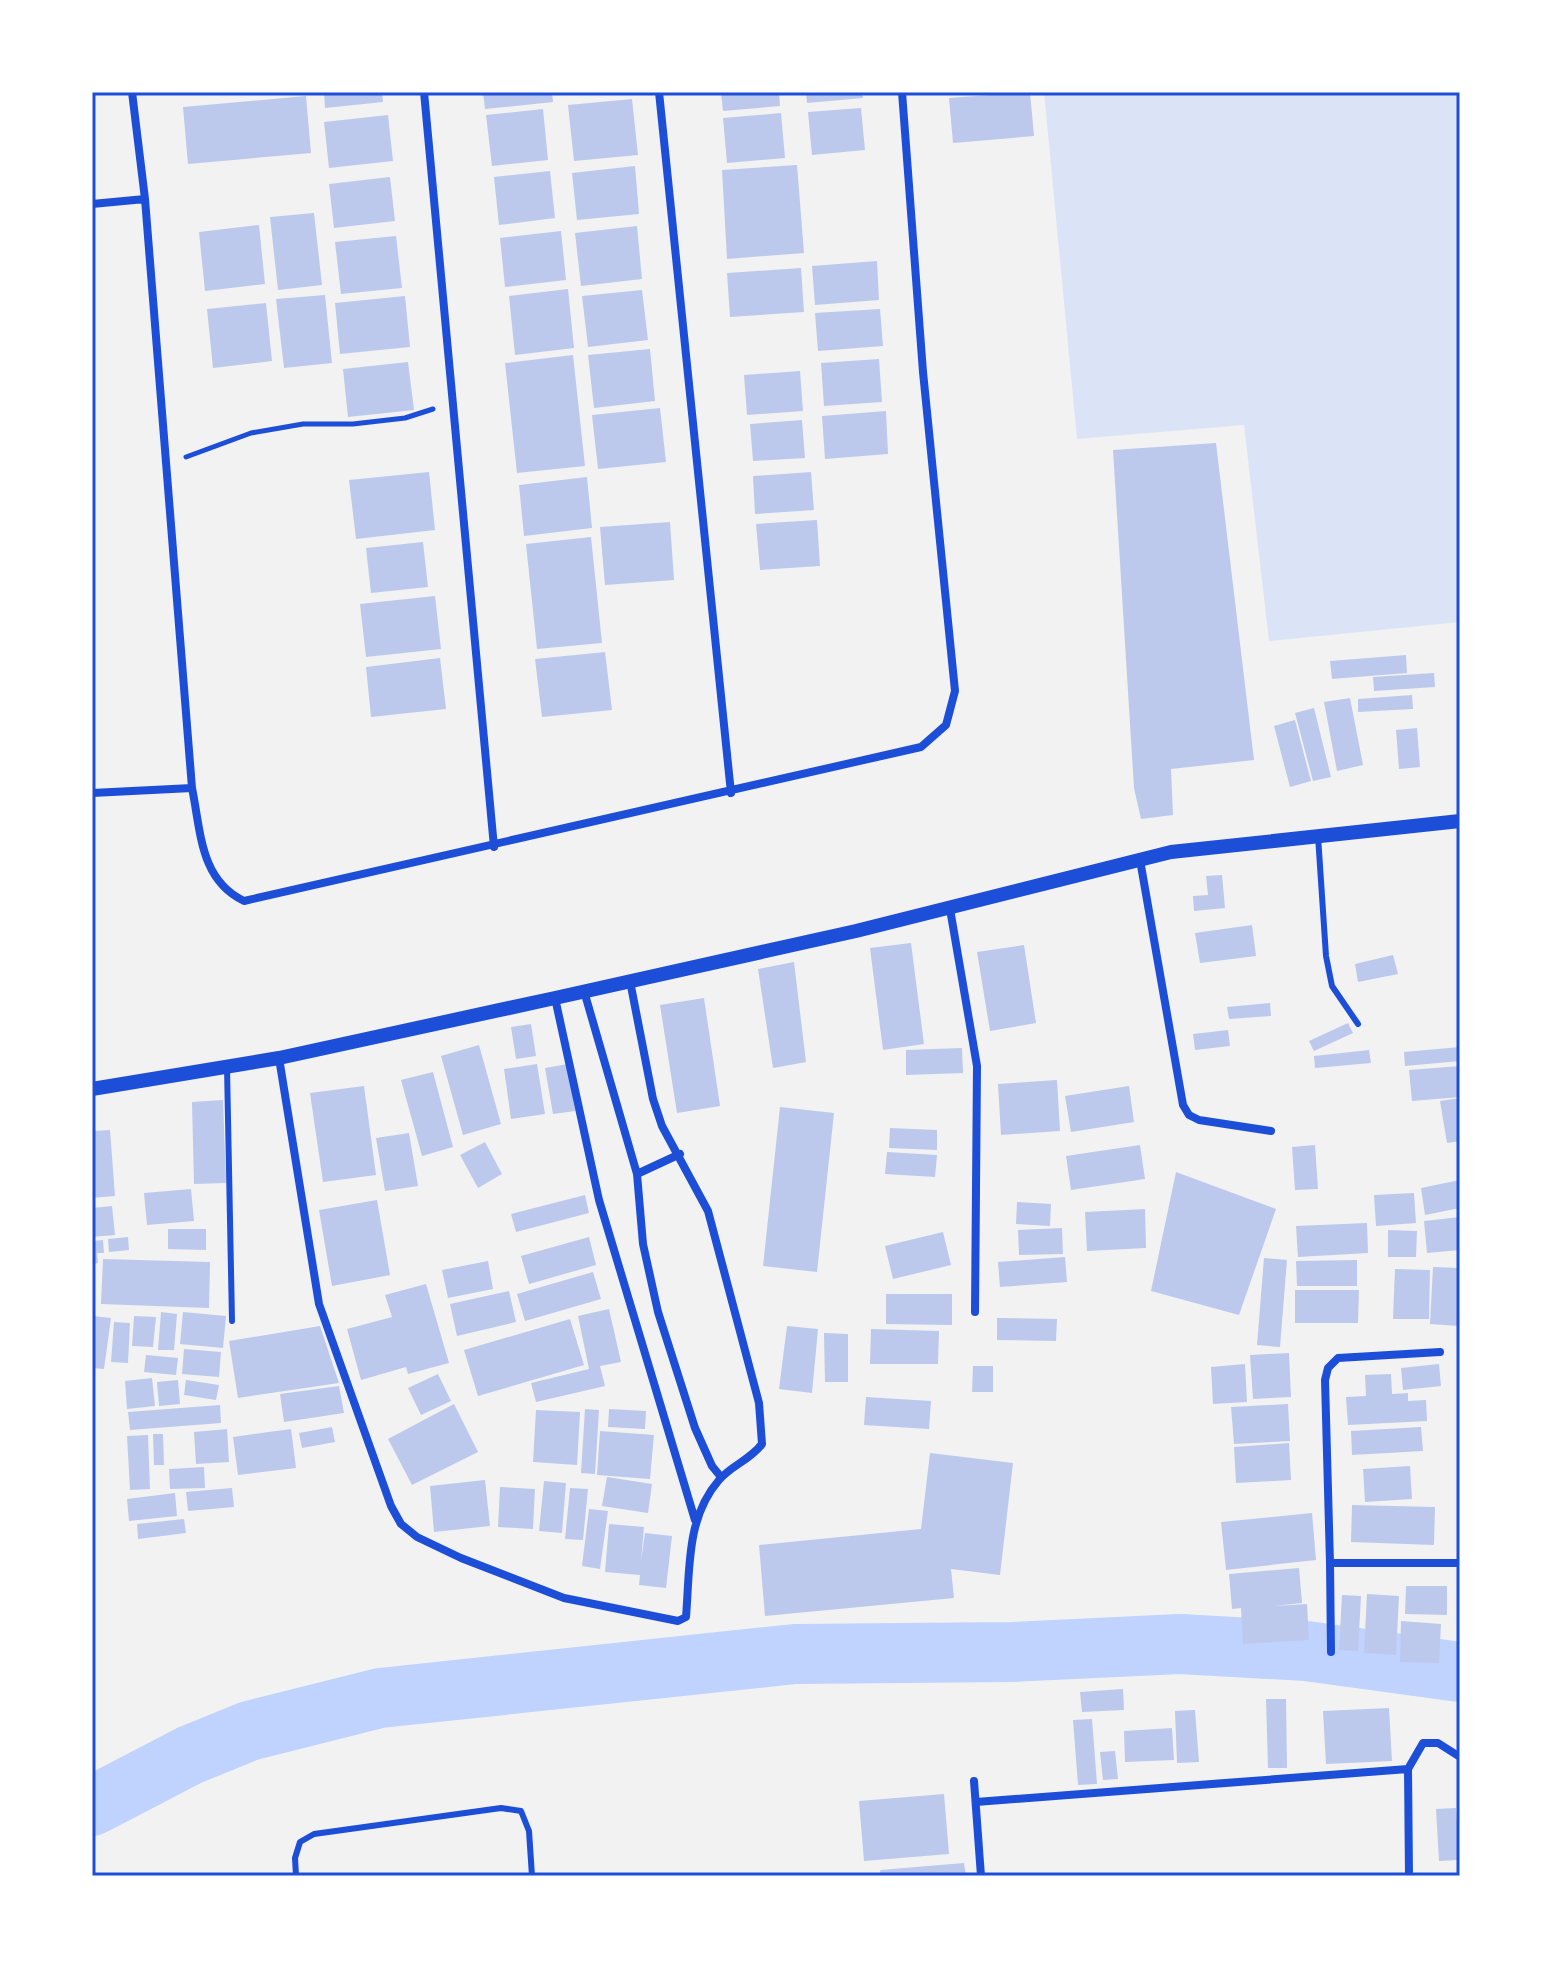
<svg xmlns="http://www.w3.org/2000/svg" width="1552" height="1968" font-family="Raleway,sans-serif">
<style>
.green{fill:#dbe4f7}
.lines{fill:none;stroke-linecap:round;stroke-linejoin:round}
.river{stroke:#bfd3fe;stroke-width:60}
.building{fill:#bdc9ec}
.path{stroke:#1d4ed8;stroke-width:5}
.service{stroke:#1d4ed8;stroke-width:6}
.minor{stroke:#1d4ed8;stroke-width:8}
.tertiary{stroke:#1d4ed8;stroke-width:14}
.neatline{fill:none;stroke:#1d4ed8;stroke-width:3}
</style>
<rect width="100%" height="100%" fill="#f2f2f2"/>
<!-- green -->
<path class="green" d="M1044,92H1460V622L1269,641L1244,425L1077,439Z"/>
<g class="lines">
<!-- river -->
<path class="river" d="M92,1806L190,1755L249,1731L380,1698L795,1654L1012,1652L1180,1644L1306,1651L1460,1672"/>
</g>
<!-- building -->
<path class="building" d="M324,92H382L383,102L325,108Z
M483,92H552L553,102L485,109Z
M721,92H779L780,106L723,111Z
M806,92H862L863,98L807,103Z
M1030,92L1034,136L953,143L949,98Z
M306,96L311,153L188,164L183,107Z
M632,99L638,155L574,161L568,105Z
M861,108L865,150L812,155L808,112Z
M543,109L548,160L492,166L486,115Z
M781,113L785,158L727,163L723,118Z
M388,115L393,161L329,168L324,122Z
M797,165L804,253L727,259L722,170Z
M635,166L639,214L577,220L572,173Z
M550,171L555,218L499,225L494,177Z
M390,177L395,221L334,228L329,184Z
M314,213L322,285L278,290L270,217Z
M259,225L265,284L205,291L199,232Z
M637,226L642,279L581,286L575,233Z
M561,231L566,280L505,287L500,238Z
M396,236L402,288L341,294L335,242Z
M877,261L879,300L815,305L812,266Z
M801,268L804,312L730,317L727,273Z
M568,289L574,348L515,355L509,296Z
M642,290L648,340L588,347L582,296Z
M325,295L332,363L284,368L276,299Z
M405,296L410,347L340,354L335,303Z
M266,303L272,361L213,368L207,309Z
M880,309L883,346L818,351L815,313Z
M650,349L655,401L594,408L588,355Z
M573,355L585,466L517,473L505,363Z
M879,359L882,402L824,406L821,363Z
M408,362L414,410L348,417L343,369Z
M800,371L803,411L747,415L744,375Z
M660,408L666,462L598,469L592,415Z
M886,411L888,454L825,459L822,416Z
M802,420L805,458L753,461L750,424Z
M1216,443L1254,760L1171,769L1173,815L1141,819L1134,788L1113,450Z
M429,472L435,530L356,539L349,480Z
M811,472L814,510L755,514L753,476Z
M587,477L592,528L524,536L519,485Z
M817,520L820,566L760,570L756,524Z
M670,522L674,580L605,585L600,527Z
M591,537L602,643L537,649L526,544Z
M423,542L428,587L371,593L366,548Z
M435,596L441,649L366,657L360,604Z
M605,652L612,710L542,717L535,659Z
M1406,655L1407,673L1332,679L1330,661Z
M440,658L446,709L371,717L366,667Z
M1434,673L1435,687L1374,691L1373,677Z
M1412,695L1413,709L1358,712V699Z
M1350,698L1363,765L1337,771L1324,702Z
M1314,708L1331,777L1313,781L1295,713Z
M1295,720L1311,781L1290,787L1274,726Z
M1417,728L1420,767L1399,769L1396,730Z
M1222,875L1225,908L1194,911L1193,896L1208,895L1206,876Z
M1252,925L1256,956L1200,963L1195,933Z
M911,943L924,1044L883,1050L870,948Z
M1024,945L1036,1023L990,1031L977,952Z
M1393,955L1398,974L1358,982L1355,964Z
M794,962L806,1062L773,1068L758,969Z
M704,998L720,1106L677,1113L660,1005Z
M1270,1003L1271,1016L1229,1019L1227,1007Z
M1348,1023L1353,1033L1314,1051L1309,1041Z
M531,1024L536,1056L516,1059L511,1027Z
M1228,1030L1230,1046L1195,1050L1193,1034Z
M479,1045L501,1124L463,1135L441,1056Z
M1460,1047V1061L1405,1066L1404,1052Z
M962,1048L963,1073L906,1075V1050Z
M1369,1050L1371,1063L1315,1068L1314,1056Z
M537,1064L545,1114L511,1119L504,1069Z
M568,1064L575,1111L553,1114L545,1068Z
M1460,1066V1097L1412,1101L1409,1070Z
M433,1072L453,1147L422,1156L401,1080Z
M1057,1080L1060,1131L1001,1135L998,1084Z
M364,1086L376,1175L323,1182L310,1093Z
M1129,1086L1134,1122L1071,1132L1065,1096Z
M1460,1098V1141L1447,1143L1440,1101Z
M223,1100L226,1183L194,1184L192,1102Z
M780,1107L834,1113L817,1272L763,1266Z
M890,1128L937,1130V1150L889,1148Z
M110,1130L115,1196L92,1198V1131Z
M409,1133L418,1186L385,1191L376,1138Z
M485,1142L502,1174L478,1188L460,1155Z
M1140,1145L1145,1179L1071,1190L1066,1156Z
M1315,1145L1318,1189L1295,1190L1292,1147Z
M887,1152L937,1155L935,1177L885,1174Z
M1176,1172L1276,1209L1239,1315L1151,1291Z
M1460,1180V1208L1425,1215L1421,1188Z
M191,1189L194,1221L147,1225L144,1193Z
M1414,1193L1416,1223L1376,1226L1374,1195Z
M585,1195L589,1213L516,1232L511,1214Z
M377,1200L390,1275L332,1286L319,1210Z
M1017,1202L1051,1204L1050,1226L1016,1224Z
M112,1206L115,1235L92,1237V1208Z
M1145,1209L1146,1248L1087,1251L1085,1212Z
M1460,1217V1250L1427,1253L1424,1221Z
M1367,1223L1368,1253L1298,1257L1296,1226Z
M1062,1228L1063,1254L1019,1255L1018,1230Z
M168,1229H206V1250L168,1249Z
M1388,1230L1417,1231L1416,1257H1388Z
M943,1232L951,1265L893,1279L885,1246Z
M128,1237L129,1250L109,1252L108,1239Z
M589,1237L596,1265L529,1284L521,1256Z
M103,1240L104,1253H97L98,1263L92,1264V1241Z
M1065,1257L1067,1282L1000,1287L998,1262Z
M1264,1258L1287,1260L1280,1347L1257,1345Z
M103,1259L210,1262L209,1308L101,1304Z
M1357,1260V1286H1297L1296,1261Z
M488,1261L493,1289L448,1298L442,1270Z
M1433,1267L1460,1268L1459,1326L1430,1324Z
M1395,1269L1430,1270L1429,1319H1393Z
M593,1272L601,1299L525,1321L517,1294Z
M426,1284L449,1363L408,1374L406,1367L361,1380L347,1329L392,1317L385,1295Z
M1295,1290H1359L1358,1323H1295Z
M509,1291L516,1322L457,1336L450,1304Z
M886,1294H952V1325L886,1324Z
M609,1309L621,1362L600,1366L605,1386L536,1402L531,1383L589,1369L578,1316Z
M161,1312L177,1314L174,1350H158Z
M183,1312L226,1316L223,1348L180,1344Z
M92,1316L111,1318L104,1369L92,1368Z
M134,1316L156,1317L153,1347L132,1346Z
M997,1318L1057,1319L1056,1341L997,1340Z
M570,1319L584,1365L478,1396L464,1350Z
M114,1322L130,1323L128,1363L111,1362Z
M320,1326L339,1383L238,1398L229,1341Z
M787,1326L818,1329L812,1393L779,1389Z
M871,1329L939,1331L938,1364H870Z
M824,1333L848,1334V1382H825Z
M184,1349L221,1352L219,1377L182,1374Z
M1289,1353L1291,1397L1253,1399L1250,1355Z
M146,1355L178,1358L176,1375L144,1372Z
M1245,1364L1247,1402L1213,1404L1211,1367Z
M1439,1364L1441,1386L1403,1390L1401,1368Z
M973,1366H993V1392H972Z
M438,1374L451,1401L421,1415L408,1388Z
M1391,1374L1392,1394L1408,1393V1401L1426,1400L1427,1421L1348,1425L1346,1397L1366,1396L1365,1375Z
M152,1378L155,1406L127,1409L125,1381Z
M178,1380L180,1404L159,1406L157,1382Z
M186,1380L219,1385L216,1400L184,1395Z
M339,1386L344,1413L284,1422L280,1394Z
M866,1397L931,1401L929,1429L864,1425Z
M454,1404L478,1452L412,1485L388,1439Z
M1288,1404L1290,1441L1234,1444L1231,1407Z
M220,1405L221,1423L130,1430L128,1412Z
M585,1409L599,1410L595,1474L581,1473Z
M609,1409L646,1411L645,1429L608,1427Z
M536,1410L580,1412L577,1465L533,1462Z
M332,1427L335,1442L302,1448L299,1433Z
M1421,1427L1423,1451L1352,1455L1351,1431Z
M227,1429L229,1462L196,1464L194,1432Z
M291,1429L296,1468L238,1475L233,1437Z
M600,1431L654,1435L650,1479L597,1475Z
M153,1434H163L164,1465H154Z
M148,1435L150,1489L130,1490L127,1436Z
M1289,1443L1291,1480L1236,1483L1234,1447Z
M930,1453L1013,1463L1000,1575L951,1569L954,1598L765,1616L759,1545L921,1529Z
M1410,1466L1412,1499L1365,1502L1363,1469Z
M204,1467L205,1488L170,1489L169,1469Z
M607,1477L652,1484L648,1513L602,1506Z
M485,1480L490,1526L434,1532L430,1486Z
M544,1481L566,1483L562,1533L539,1531Z
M500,1487L535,1489L533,1529L498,1527Z
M232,1488L234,1507L188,1511L186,1492Z
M570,1488L588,1489L583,1540L565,1539Z
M175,1493L177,1516L129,1521L127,1499Z
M1352,1505L1435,1507L1434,1545L1351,1542Z
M589,1509L608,1511L600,1569L582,1566Z
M1312,1513L1316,1560L1226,1570L1221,1522Z
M184,1519L186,1533L138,1539L137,1524Z
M609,1524L644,1527L641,1561L645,1533L672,1536L666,1588L639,1585L640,1575L605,1572Z
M1299,1568L1302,1603L1274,1606L1307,1604L1309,1640L1243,1644L1241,1608L1232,1609L1229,1574Z
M1406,1586H1447V1615L1405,1614Z
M1367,1594L1399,1596L1396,1655L1364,1653Z
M1342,1595L1361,1596L1358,1651L1339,1650Z
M1401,1621L1441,1624L1439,1663L1400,1662Z
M1123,1689L1124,1710L1082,1712L1080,1692Z
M1266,1699H1286L1287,1768H1268Z
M1389,1708L1392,1761L1326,1764L1323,1711Z
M1195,1710L1199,1762L1177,1763L1175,1711Z
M1092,1719L1097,1784L1078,1785L1073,1720Z
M1172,1728L1174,1760L1125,1762L1124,1731Z
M1115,1751L1118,1779L1103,1780L1100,1752Z
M944,1794L949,1854L864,1861L859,1801Z
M1456,1808L1459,1860L1439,1861L1436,1809Z
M964,1863L966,1876H881L880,1870Z"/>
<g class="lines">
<!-- path -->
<path class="path" d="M186,457L251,433L303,424H353L405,418L433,409"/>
<!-- service -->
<path class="service" d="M1318,836L1326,956L1332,986L1358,1024
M227,1067L232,1321
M296,1876L295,1858L300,1842L314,1834L501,1808L521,1811L529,1831L532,1876"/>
<!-- minor -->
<path class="minor" d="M132,92L145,199L192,788C201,832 200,880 244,901L921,747L946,725L955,691L923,372L902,92
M424,92L494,847
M659,92L731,793
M92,204L145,199
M92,793L192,788
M1140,860L1183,1105L1189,1115L1199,1120L1271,1131
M950,909L977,1066L975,1312
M584,991L637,1174L643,1244L658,1312L695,1428L712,1466L721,1477
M555,998L599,1200L695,1520
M279,1058L319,1304L391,1506L401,1524L417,1537L461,1558L564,1598L678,1621L686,1617C690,1569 686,1518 719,1480C732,1465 750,1460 762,1444L759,1403L708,1211L662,1126L653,1099L630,981
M637,1174L680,1154
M1330,1563L1325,1380L1328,1368L1338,1358L1440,1352
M1331,1652L1330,1563H1460
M1408,1769L1409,1876
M1408,1769L1423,1743H1438L1460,1757
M974,1781L981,1876
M976,1802L1408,1769"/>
<!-- tertiary -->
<path class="tertiary" d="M92,1089L279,1058L555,998L856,931L1171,852L1460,821"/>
</g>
<!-- border -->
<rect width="1552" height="1968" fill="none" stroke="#ffffff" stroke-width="188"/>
<rect x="94" y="94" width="1364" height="1780" class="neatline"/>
</svg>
